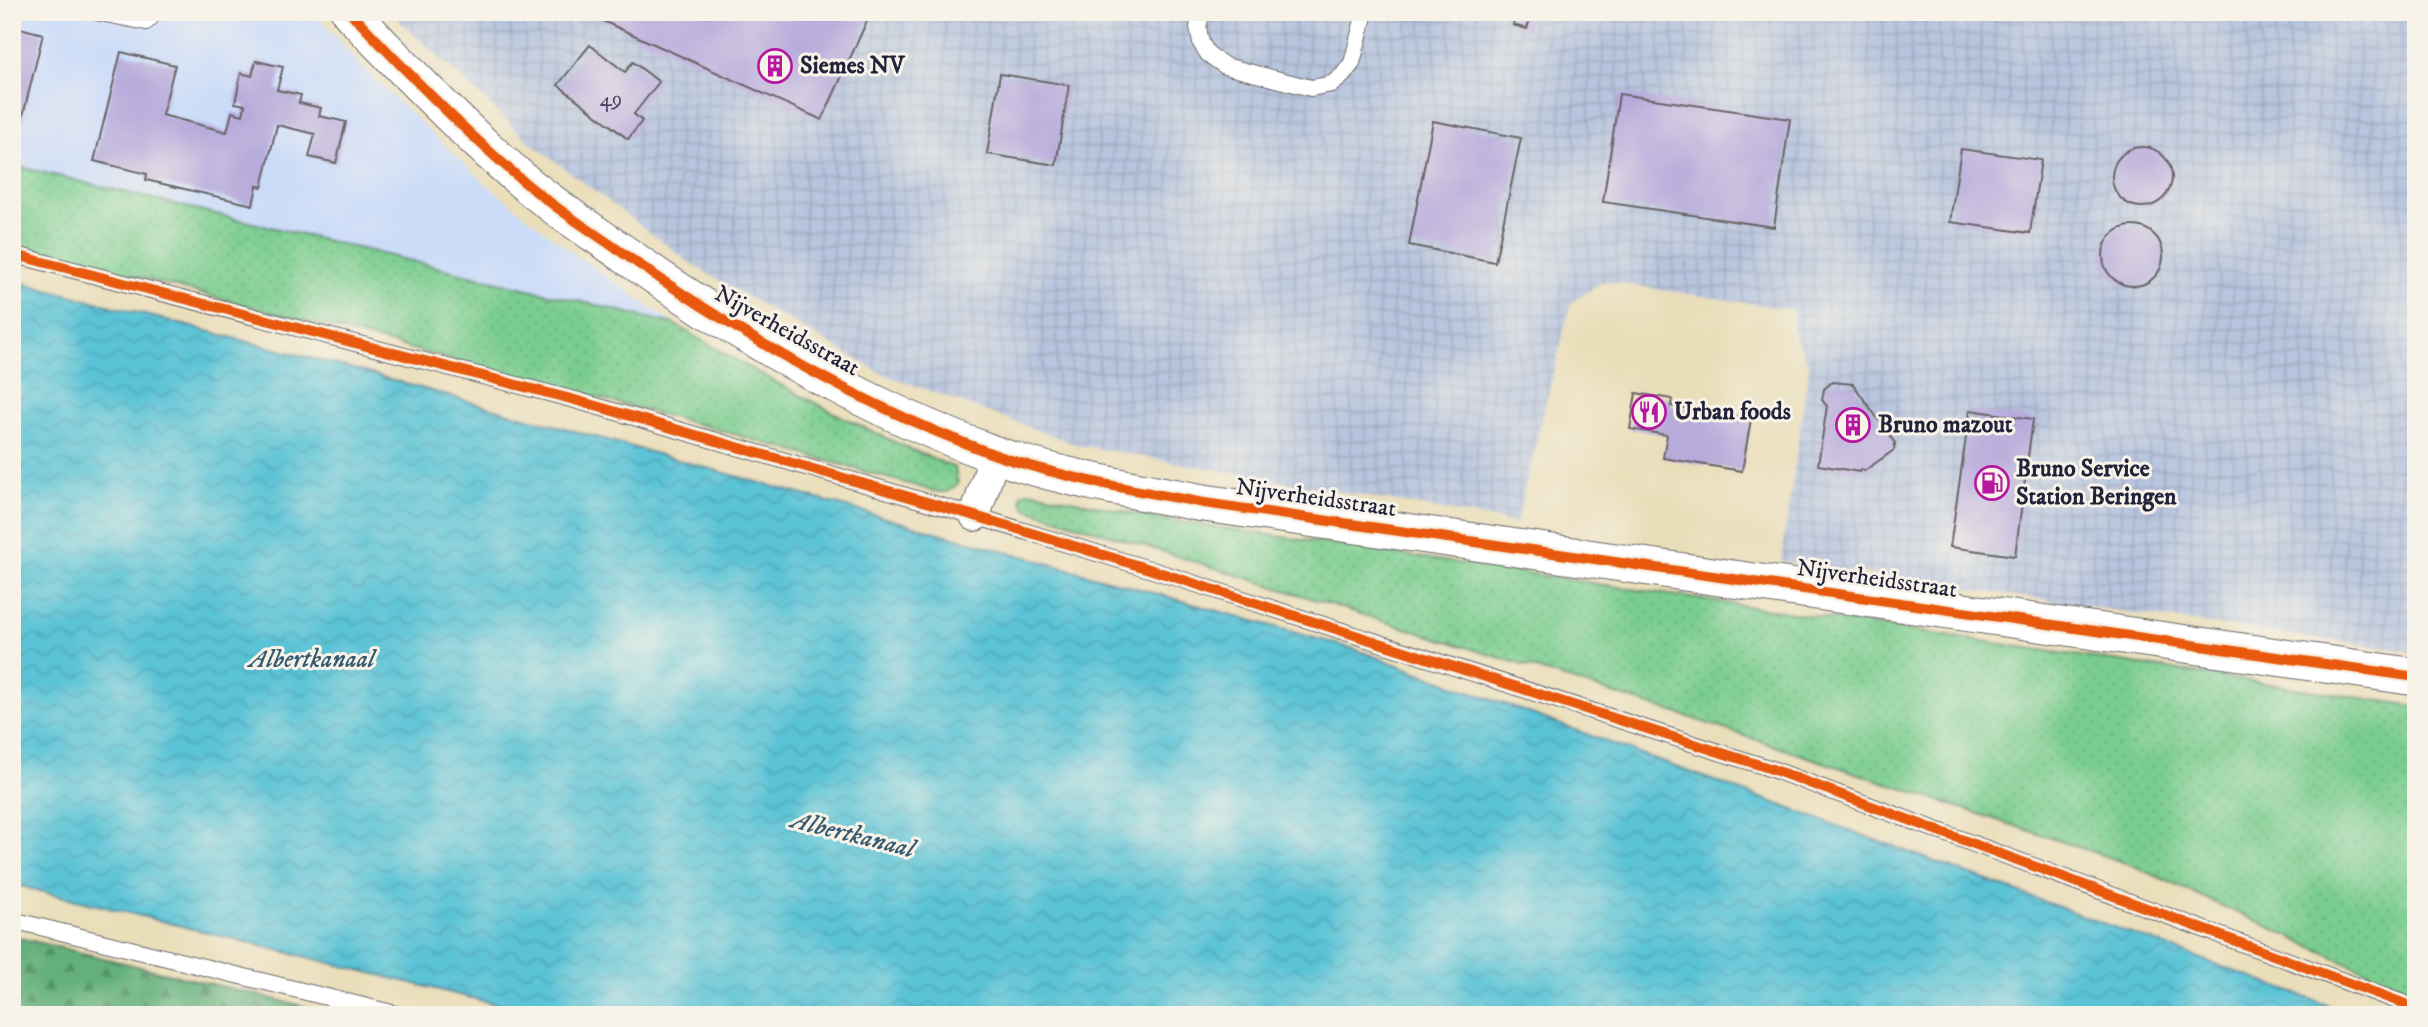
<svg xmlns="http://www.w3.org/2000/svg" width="2428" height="1027" font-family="'IM FELL DW Pica',serif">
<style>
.built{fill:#cbdcf9}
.industrial{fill:url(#industrial-grid)}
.grass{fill:url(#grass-dots);stroke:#4e7865;stroke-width:2}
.forest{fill:url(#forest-firs);stroke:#42695a;stroke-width:2}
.water{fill:url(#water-waves);stroke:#3e7288;stroke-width:2}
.building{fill:#b7abdb}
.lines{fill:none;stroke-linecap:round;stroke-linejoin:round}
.service-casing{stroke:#686467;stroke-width:18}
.minor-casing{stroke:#686467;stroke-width:32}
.tertiary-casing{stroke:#686467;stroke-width:39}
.service{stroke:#fff;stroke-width:16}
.minor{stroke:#fff;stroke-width:30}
.tertiary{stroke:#fff;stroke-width:37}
.cycleway-casing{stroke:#f7f3e8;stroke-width:15}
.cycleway{stroke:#e8590c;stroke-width:10}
.labels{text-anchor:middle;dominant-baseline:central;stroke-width:6;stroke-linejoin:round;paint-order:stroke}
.number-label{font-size:21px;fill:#474463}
.poi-label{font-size:24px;font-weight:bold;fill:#22223b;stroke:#f7f3e8;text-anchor:start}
.street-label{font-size:24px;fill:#22223b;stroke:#f7f3e8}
.water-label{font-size:26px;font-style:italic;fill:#365a71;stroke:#f7f3e8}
</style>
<defs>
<pattern id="industrial-grid" width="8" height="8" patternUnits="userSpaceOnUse" patternTransform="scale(1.75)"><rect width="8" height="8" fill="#b7c5de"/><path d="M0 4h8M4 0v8" fill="none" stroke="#9da9bf"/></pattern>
<pattern id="grass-dots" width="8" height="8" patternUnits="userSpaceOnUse" patternTransform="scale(1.75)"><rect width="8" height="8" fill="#7acd8f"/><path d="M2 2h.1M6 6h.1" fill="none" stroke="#69b07c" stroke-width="1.8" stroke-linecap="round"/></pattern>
<pattern id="forest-firs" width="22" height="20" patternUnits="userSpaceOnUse" patternTransform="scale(1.75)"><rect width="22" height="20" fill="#63b07a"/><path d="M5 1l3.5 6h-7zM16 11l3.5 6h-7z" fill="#518f65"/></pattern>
<pattern id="water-waves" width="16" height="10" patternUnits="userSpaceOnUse" patternTransform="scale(1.75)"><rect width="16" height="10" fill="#5ac3d6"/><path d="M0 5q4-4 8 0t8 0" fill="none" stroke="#4ea7b9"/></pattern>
</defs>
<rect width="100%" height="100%" fill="#f7f3e8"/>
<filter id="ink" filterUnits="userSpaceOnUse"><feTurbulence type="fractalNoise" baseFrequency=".0143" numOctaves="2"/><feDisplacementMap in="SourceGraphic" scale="14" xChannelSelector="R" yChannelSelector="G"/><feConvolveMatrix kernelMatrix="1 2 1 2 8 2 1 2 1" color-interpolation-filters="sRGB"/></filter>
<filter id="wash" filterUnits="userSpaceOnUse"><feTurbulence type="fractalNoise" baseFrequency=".00686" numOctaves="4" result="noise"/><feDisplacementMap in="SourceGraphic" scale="28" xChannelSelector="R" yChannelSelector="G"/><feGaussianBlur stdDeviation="1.57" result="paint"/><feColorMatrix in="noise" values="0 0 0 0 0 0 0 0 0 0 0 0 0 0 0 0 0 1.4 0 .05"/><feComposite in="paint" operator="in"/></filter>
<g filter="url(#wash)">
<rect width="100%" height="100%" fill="#eadeba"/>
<!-- built -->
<path class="built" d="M12,12H313L371,76L486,184L569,250L674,324L12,165Z"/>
<!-- industrial -->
<path class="industrial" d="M390,12H2416V652L2167,618L1781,561L1809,366L1792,329L1794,310L1604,281L1571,303L1516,523L1078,445L881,373L696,267L531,143Z"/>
<!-- grass -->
<path class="grass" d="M12,165L674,324C767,379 854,427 955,468L958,484L947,492H937L705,426L12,244Z
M1030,491L1149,517L2416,706V994L2132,865L1679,714L1027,509L1021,501L1022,494Z"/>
<!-- forest -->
<path class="forest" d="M12,936L340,1015H12Z"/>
<!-- water -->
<path class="water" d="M12,280L364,372L1354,649L2354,1015H540L12,884Z"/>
<g id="blocks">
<!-- building -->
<path class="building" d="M583,12H871L822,120Z
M1516,12H1543L1542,19L1531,16L1527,29L1513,25Z
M12,26L43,34L16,144L12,143Z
M590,45L625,72L633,62L659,82L634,114L642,121L628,139L558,85Z
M121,52L175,65L162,115L227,132L232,112L243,115L245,105L235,103L241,73L252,76L256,61L283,67L277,90L301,95L299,103L321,108L319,116L346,122L336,163L309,157L315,134L277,125L262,187L257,186L253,205L146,180L147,174L94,161Z
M1000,74L1069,85L1056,165L987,154Z
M1619,94L1790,119L1774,227L1603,202Z
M1433,121L1521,138L1495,262L1409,245Z
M2112 177a30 30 0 1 1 60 0a30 30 0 1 1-60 0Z
M1961,149L2041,160L2030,233L1950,222Z
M2103 256a30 30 0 1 1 60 0a30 30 0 1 1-60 0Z
M1832,382L1853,384L1895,443L1894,450L1864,471L1861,469L1860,472L1818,465L1827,406L1822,400L1824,389Z
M1636,393L1672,399L1671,406L1751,419L1742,471L1663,458L1667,435L1630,429Z
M1970,410L2033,419L2015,556L1950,547Z"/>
</g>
</g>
<g filter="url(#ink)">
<use href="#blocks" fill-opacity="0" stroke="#686467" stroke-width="2"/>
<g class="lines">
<!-- service casing -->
<g class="service-casing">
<path id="service" d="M96,12L146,22L156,12
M1202,12L1198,27L1201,43L1208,54L1225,66L1311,88L1332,84L1343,75L1352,63L1365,12
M12,254L575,400L975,516L1146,568L1769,768L2416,1008
M12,920L400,1015"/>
</g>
<!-- minor casing -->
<g class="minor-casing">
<path id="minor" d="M975,516L995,454"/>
</g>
<!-- tertiary casing -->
<g class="tertiary-casing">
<path id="tertiary" d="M350,12C403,68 457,124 516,175C550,205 590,230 627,256C741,336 862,406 993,454C1061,478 1133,490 1204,503L2416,677"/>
</g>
<!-- service -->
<use href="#service" class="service"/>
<!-- minor -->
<use href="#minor" class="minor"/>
<!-- tertiary -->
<use href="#tertiary" class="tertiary"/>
<!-- cycleway casing -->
<g class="cycleway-casing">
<path id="cycleway" d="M350,12C403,68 457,124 516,175C550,205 590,230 627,256C741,336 862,406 993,454C1061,478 1133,490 1204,503L2416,677
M12,254L575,400L975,516L1146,568L1769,768L2416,1008"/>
</g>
<!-- cycleway -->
<use href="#cycleway" class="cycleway"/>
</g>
</g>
<!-- icons -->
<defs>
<g id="building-ring" transform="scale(1.75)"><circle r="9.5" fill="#f7f3e8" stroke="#b5179e" stroke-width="1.5"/><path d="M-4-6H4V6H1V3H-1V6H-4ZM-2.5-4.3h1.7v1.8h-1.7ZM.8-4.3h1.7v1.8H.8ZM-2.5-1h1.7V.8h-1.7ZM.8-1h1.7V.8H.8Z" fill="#b5179e"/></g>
<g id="restaurant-ring" transform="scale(1.75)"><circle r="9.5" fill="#f7f3e8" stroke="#b5179e" stroke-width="1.5"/><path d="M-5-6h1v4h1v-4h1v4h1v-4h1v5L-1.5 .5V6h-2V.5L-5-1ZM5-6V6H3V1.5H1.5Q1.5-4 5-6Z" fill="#b5179e"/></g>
<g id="fuel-ring" transform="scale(1.75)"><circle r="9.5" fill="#f7f3e8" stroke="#b5179e" stroke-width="1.5"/><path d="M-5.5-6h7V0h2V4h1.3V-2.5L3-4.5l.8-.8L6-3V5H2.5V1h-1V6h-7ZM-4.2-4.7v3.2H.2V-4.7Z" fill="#b5179e"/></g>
</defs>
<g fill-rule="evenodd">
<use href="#building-ring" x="775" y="66"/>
<use href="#restaurant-ring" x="1649" y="412"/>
<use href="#building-ring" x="1853" y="425"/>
<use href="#fuel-ring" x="1992" y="483"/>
</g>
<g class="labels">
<!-- number labels -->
<g class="number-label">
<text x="611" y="100">49</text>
</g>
<!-- poi labels -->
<g class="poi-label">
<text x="800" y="66">Siemes NV</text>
<text x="1674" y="412">Urban foods</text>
<text x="1878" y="425">Bruno mazout</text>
<text x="2016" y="469">Bruno Service<tspan x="2016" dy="28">Station Beringen</tspan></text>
</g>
<!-- street labels -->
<g class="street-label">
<text transform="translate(787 331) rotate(29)">Nijverheidsstraat</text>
<text transform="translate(1316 498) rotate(8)">Nijverheidsstraat</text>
<text transform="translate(1877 579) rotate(8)">Nijverheidsstraat</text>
</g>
<!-- water labels -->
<g class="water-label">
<text x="312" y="659">Albertkanaal</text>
<text transform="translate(853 835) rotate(14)">Albertkanaal</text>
</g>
</g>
<!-- margin -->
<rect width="2428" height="1027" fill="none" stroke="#f7f3e8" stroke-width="42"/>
</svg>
